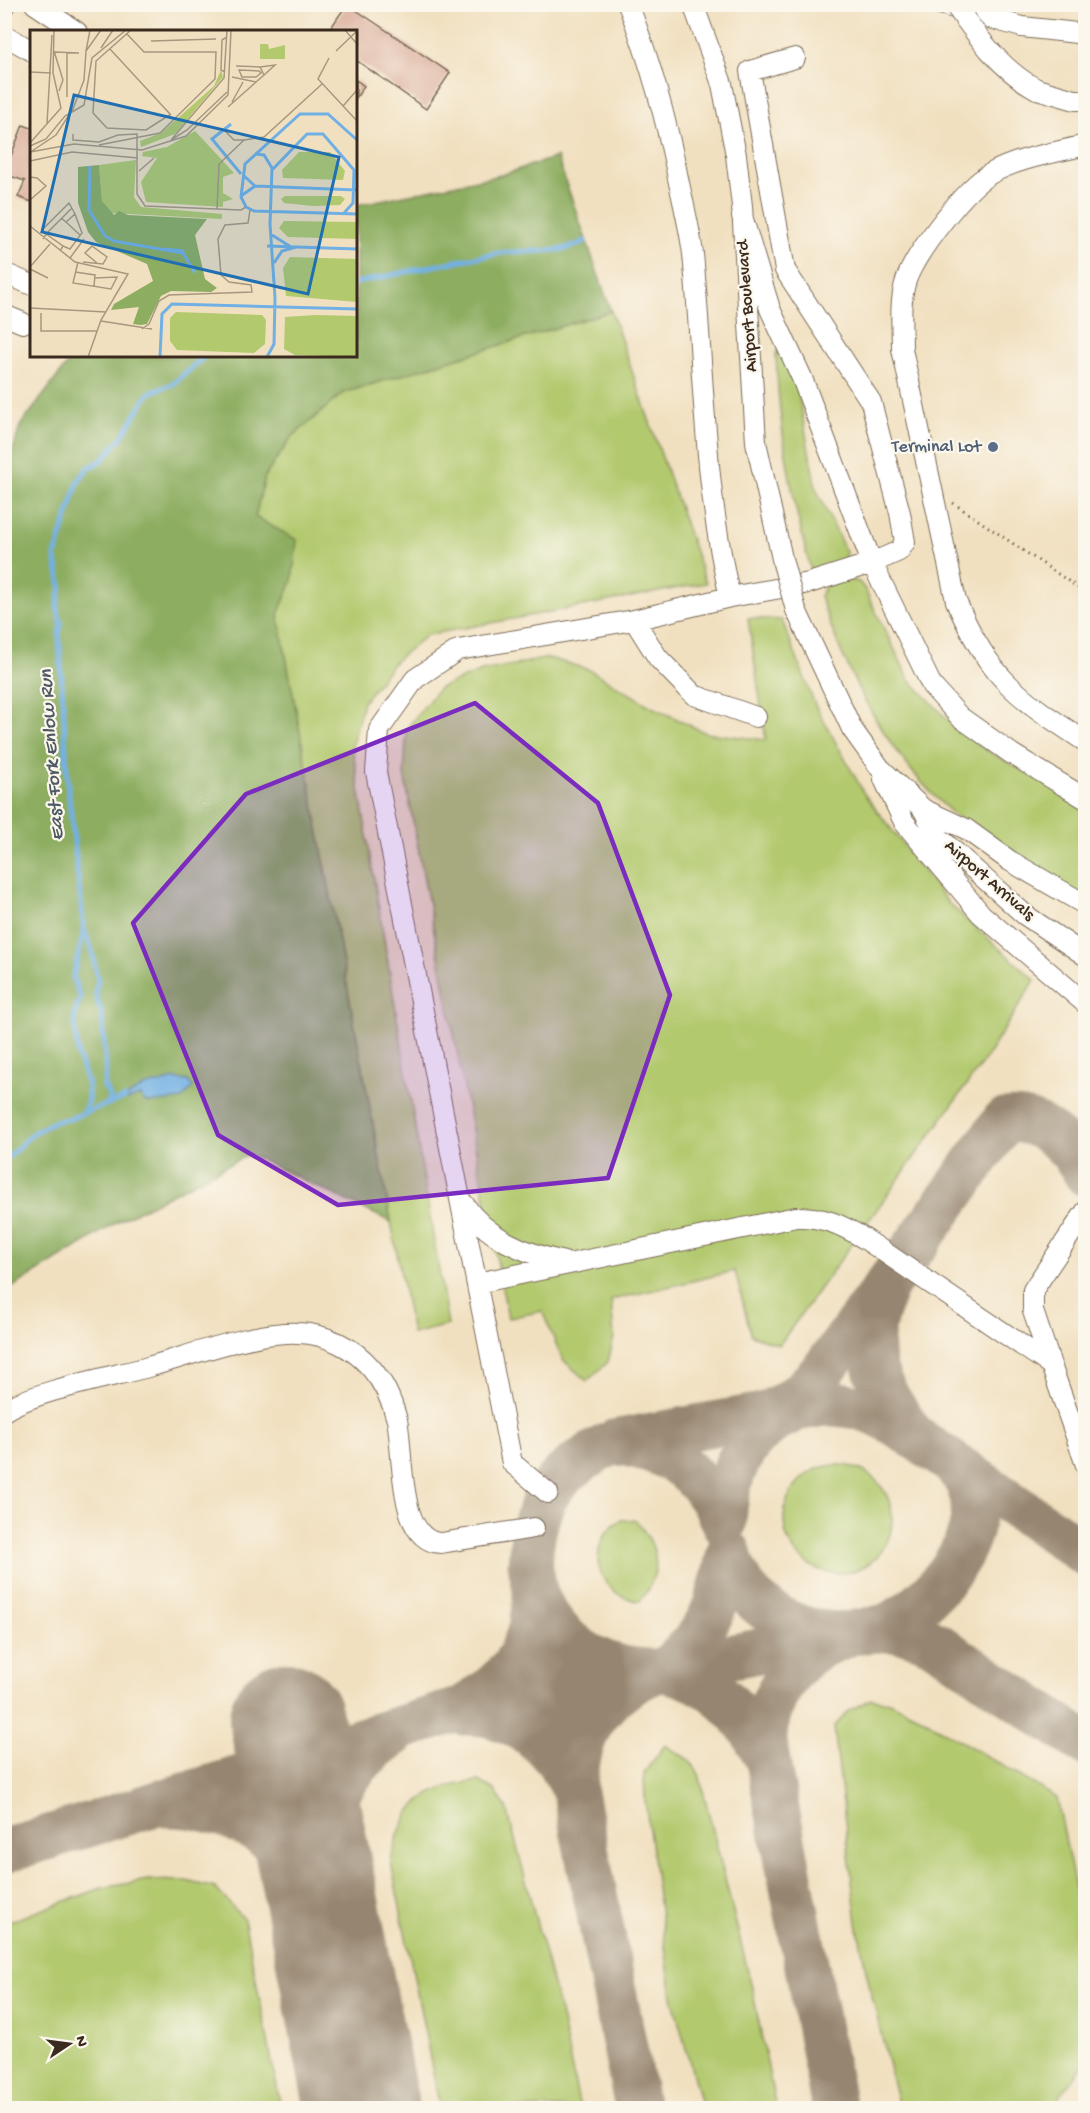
<svg xmlns="http://www.w3.org/2000/svg" width="1090" height="2113" font-family="'Gochi Hand',sans-serif">
<style>
.green{fill:#b2c96e;stroke:#767a46;stroke-width:1.5}
.forest{fill:#8dad61;stroke:#646c40;stroke-width:1.5}
.water{fill:#71b0e4;stroke:#566d81;stroke-width:1.5}
.lines{fill:none;stroke-linecap:round;stroke-linejoin:round}
.stream{stroke:#71b0e4;stroke-width:5}
.taxiway{stroke:#96856f;stroke-width:45}
.runway{stroke:#96856f;stroke-width:114}
.building{fill:#d5a08b}
.minor-casing{stroke:#7b6a57;stroke-width:22}
.path{stroke:#7b6a57;stroke-width:3;stroke-dasharray:1.5 4.5;stroke-linecap:butt}
.minor{stroke:#fff;stroke-width:20}
.minor-bridge-casing{stroke:#7b6a57;stroke-width:22;stroke-linecap:butt}
.minor-bridge{stroke:#fff;stroke-width:20}
.marked{fill:#7b2cbf;fill-opacity:0.2;stroke:#7b2cbf;stroke-width:4.5;stroke-linejoin:round}
.service-dot{fill:#5c6f8a;stroke:#fbf7ec;stroke-width:2}
.labels{text-anchor:middle;dominant-baseline:central;stroke-width:4.5;stroke-linejoin:round;paint-order:stroke}
.street-label{font-size:18px;fill:#3b2a1e;stroke:#fbf7ec}
.service-label{font-size:18px;fill:#4e5e75;stroke:#fbf7ec;text-anchor:end}
.water-label{font-size:20px;font-style:italic;fill:#4e5963;stroke:#fbf7ec}
.inset-river{fill:none;stroke:#71b0e4;stroke-width:3}
.inset-road{fill:none;stroke:#a8977f;stroke-width:1.5}
.view{fill:#1f6fb2;fill-opacity:0.15;stroke:#1f6fb2;stroke-width:3}
.inset-edge{fill:none;stroke:#3b2a1e;stroke-width:3}
</style>
<rect width="100%" height="100%" fill="#fbf7ec"/>
<filter id="ink" filterUnits="userSpaceOnUse"><feTurbulence type="fractalNoise" baseFrequency=".0167" numOctaves="2"/><feDisplacementMap in="SourceGraphic" scale="12" xChannelSelector="R" yChannelSelector="G"/><feConvolveMatrix kernelMatrix="1 2 1 2 8 2 1 2 1" color-interpolation-filters="sRGB"/></filter>
<filter id="wash" filterUnits="userSpaceOnUse"><feTurbulence type="fractalNoise" baseFrequency=".008" numOctaves="4" result="noise"/><feDisplacementMap in="SourceGraphic" scale="24" xChannelSelector="R" yChannelSelector="G"/><feGaussianBlur stdDeviation="1.35" result="paint"/><feColorMatrix in="noise" values="0 0 0 0 0 0 0 0 0 0 0 0 0 0 0 0 0 1.4 0 .05"/><feComposite in="paint" operator="in"/></filter>
<g filter="url(#wash)">
<rect width="100%" height="100%" fill="#f1e0c0"/>
<!-- green -->
<path class="green" d="M611,311L706,583L427,635L395,661L363,702L352,746L448,1325L412,1334L278,614L292,581L255,517L265,476L291,438L343,393Z
M776,352H780L797,386L816,489L846,552L844,562L816,573L811,571C792,499 778,427 776,352Z
M847,579L859,582L864,588L909,679L956,728L979,746L1085,805V900C1048,877 1008,856 973,830C897,773 850,685 820,596L826,585Z
M748,618L782,620L815,705L865,795L949,904L1035,980L986,1058L779,1345L751,1335L735,1271L611,1300L614,1337L608,1362L587,1381L563,1360L542,1311L508,1318L404,774L407,728L439,688L482,671L549,658L590,670L650,706L706,733L766,740Z
M784 1519a54 54 0 1 1 108 0a54 54 0 1 1-108 0Z
M621,1520H635C660,1547 663,1572 640,1601C596,1597 582,1543 621,1520Z
M871,1699L890,1702L920,1717L1057,1798L1085,1938L1086,2062L1051,2108H899L866,1971L857,1923L834,1727L848,1711Z
M665,1745L689,1760L699,1774L752,1988L776,2108H702L672,1997L645,1800L644,1773Z
M479,1781L495,1790L507,1809L560,2012L580,2108H440L391,1862C402,1806 422,1787 479,1781Z
M148,1880L186,1881L215,1888L244,1919L281,2108H5V1923L102,1888Z"/>
<!-- forest -->
<path class="forest" d="M557,157L611,311L343,393L291,438L265,476L255,517L297,540L292,581L278,614L391,1222L249,1154L117,1222L5,1292L4,482L20,426L73,356H356V205L501,175Z"/>
<!-- water -->
<path class="water" d="M175,1079L188,1081L193,1087L182,1099L149,1103L144,1101L141,1096L127,1100L125,1098L143,1087Z"/>
<g class="lines">
<!-- stream -->
<path class="stream" d="M356,283C403,273 451,261 500,253C528,249 559,256 585,241
M85,932L92,951L98,981L95,993L102,1014L106,1072L104,1086L110,1097L109,1105
M83,1113L125,1098
M4,1161L33,1133L56,1121L70,1119L83,1113L88,1101V1085L78,1056L74,1016L80,997L73,977L84,930L68,788L59,634L61,624L57,607L61,587L55,556L78,482L87,469L102,460L121,438L149,393L173,384L205,356"/>
<!-- taxiway -->
<path class="taxiway" d="M883,1296C858,1353 877,1385 910,1431
M773,1410C814,1392 837,1350 864,1315C912,1252 958,1186 1004,1121C1039,1115 1071,1146 1086,1174
M620,1443C675,1452 701,1474 724,1524C726,1474 743,1434 790,1412
M867,1631C891,1628 912,1631 933,1642L1086,1744
M663,1670C713,1678 748,1716 768,1761C767,1753 765,1745 765,1737C766,1703 792,1660 823,1645C831,1641 841,1638 849,1634C798,1636 739,1607 729,1552C717,1606 711,1633 665,1669
M464,1713C515,1712 557,1747 575,1793C576,1732 599,1695 656,1671C600,1672 556,1643 535,1592C533,1647 513,1677 466,1706
M762,1730L834,2108
M166,1805C224,1805 279,1833 307,1885C317,1902 322,1922 329,1941
M4,1851L458,1710L886,1626C937,1603 1008,1517 954,1465
M323,1909C319,1833 326,1779 394,1734
M637,2108L530,1564C534,1495 555,1472 614,1442L823,1404C851,1403 873,1410 897,1425L1086,1554"/>
<!-- runway -->
<path class="runway" d="M286,1719L362,2108"/>
</g>
<g id="blocks">
<!-- building -->
<path class="building" d="M347,4L450,73L426,109L356,60V32H328Z
M356,80L364,86L356,98Z
M23,125L32,128V202L18,197L25,181L4,174Z"/>
</g>
</g>
<g filter="url(#ink)">
<use href="#blocks" fill-opacity="0" stroke="#7b6a57" stroke-width="1.5"/>
<g class="lines">
<!-- minor casing -->
<g class="minor-casing">
<path id="minor" d="M35,4L77,32
M628,4C651,63 667,122 679,183C684,206 690,230 693,254C704,369 703,483 730,597
M693,4L722,84L736,155L742,206L756,442L783,563
M940,4L1022,27L1086,34
M4,6L5,4
M4,35L32,51
M1037,89L1075,100H1086
M1086,145C1054,153 1018,158 990,174C965,188 921,247 909,273C898,296 902,325 902,349L956,601C990,679 1017,697 1086,742
M742,216L770,309L802,378L872,563L932,686L960,717L1012,754L1086,799
M4,273L32,285
M4,315L23,323
M796,610L852,729L880,768L923,809L937,836L1025,915L1086,956
M634,620L658,658L694,695L756,717
M884,779L904,822L981,914L1086,1004
M923,809L966,829L1010,861L1086,905
M463,1203C486,1238 524,1253 564,1262
M477,1283L796,1217C823,1216 842,1225 865,1239L1051,1365L1033,1311V1290L1086,1211
M1051,1365L1086,1465
M4,1411C34,1391 111,1377 148,1367C188,1356 259,1330 299,1333C326,1334 353,1347 371,1368C384,1383 392,1401 397,1420C404,1452 397,1542 441,1543L534,1528
M548,1493L512,1463L376,772L379,730L415,679L458,650L634,620L730,597L809,583L872,563L899,551L905,542L900,513L871,402L785,270L750,71L795,58"/>
</g>
<!-- path -->
<path class="path" d="M953,503L1086,593"/>
<!-- minor -->
<use href="#minor" class="minor"/>
<!-- minor-bridge casing -->
<g class="minor-bridge-casing">
<path id="minor-bridge" d="M954,4C977,36 1002,71 1037,89
M783,563L796,610"/>
</g>
<!-- minor-bridge -->
<use href="#minor-bridge" class="minor-bridge"/>
</g>
</g>
<!-- marked area -->
<path class="marked" d="M475,703L598,803L670,995L608,1178L338,1205L218,1135L133,923L246,794Z"/>
<!-- markers -->
<circle class="service-dot" cx="993" cy="447" r="6"/>
<g class="labels">
<!-- street labels -->
<g class="street-label">
<text transform="translate(748 306) rotate(-94)">Airport Boulevard</text>
<text transform="translate(989 881) rotate(41)">Airport Arrivals</text>
</g>
<!-- service labels -->
<g class="service-label">
<text x="981" y="447">Terminal Lot</text>
</g>
<!-- water labels -->
<g class="water-label">
<text transform="translate(53 755) rotate(-94)">East Fork Enlow Run</text>
</g>
</g>
<!-- overview -->
<g transform="translate(30 30)">
<rect width="327" height="327" fill="#f1e0c0"/>
<path d="M230,14H238L239,19L255,15V29H230ZM191,40L193,47L145,104L111,117L110,111L131,103L184,56ZM165,101L204,143L193,147V163L203,169L193,172V177L116,172L111,152L127,128L112,126L113,122L137,117ZM269,122H300L315,141L313,150L253,148L252,140ZM106,130L104,167L111,177L192,184V189L80,183L72,171L69,135ZM255,166H311L315,169L310,175L283,176L254,173L251,169ZM254,191L327,192V209L258,207L249,198ZM260,227L327,229V272L256,266L253,238ZM146,282L232,285L236,290L235,314L224,323L147,320L140,311V288ZM285,285L327,286V327L265,325L254,319L255,287Z" fill="#b2c96e"/>
<path d="M69,135L72,171L84,185L89,181L98,185L177,189L165,205L175,249L187,258L181,262L141,261L131,266L117,294L111,295L103,294L109,277L81,280L84,274L123,251L117,234L66,212L58,202L48,173V137Z" fill="#8dad61"/>
<path class="inset-river" d="M201,94L182,109L211,144M327,110L298,84H270L215,134L211,167L216,177L224,181L327,184M225,124L234,125L242,138L240,194L245,268L244,314L237,327M60,136L59,180L75,206L84,211L153,223L165,243M242,140L277,104H293L324,140L323,173L314,183M225,156L326,160M211,166L225,156L213,145M242,205L261,217M237,216L327,219M133,219L154,221M244,233L252,221L266,217M130,327L132,284L142,274L327,279"/>
<path class="inset-road" d="M101,0L66,31L63,83L77,98L116,100L141,84M315,0L327,14M121,11L186,9M71,18L83,0M80,19L140,84M24,21L33,50L29,61M56,21L60,0M306,21L327,1M25,22L49,23M37,23V67M299,28L288,49L327,91M230,37L245,35L234,45M209,40L229,41L231,43L226,47H212ZM0,42L21,43M195,42L191,40L192,10L197,7M202,47L226,52L234,45L230,37L206,36M202,72L213,52M313,76L327,60M198,77L226,52M17,94L22,5M43,104V110L69,112L88,105L107,104V164L115,176L211,180L216,177M141,110L194,48L197,0M141,110L157,100L197,62M214,110L234,107L292,54M0,113L31,78L23,43L24,0M69,115L130,103L185,49L186,22H114L97,4M0,116L16,109L35,86L54,75L62,28L96,0M2,121L26,105L43,79L54,50L56,21L71,0M0,122L44,114L112,120L156,106L198,65L201,0M0,131L42,122L108,128M109,141L124,128M0,147L7,148L16,156L0,170M187,180L189,134L214,110H204L194,100M36,192L50,205M0,196L45,232L98,244L71,290L58,327M13,209L16,204L12,200L39,173L45,184L36,192L31,188M33,216L40,219L52,203L45,184M30,221L33,216L16,204L42,178M40,228L54,209M48,232L43,253L81,259L87,247L65,248M53,232L73,234L77,227L62,216L55,223L67,233M0,237L20,214M0,239L18,248M45,242L65,245L64,256M0,278L76,282M11,283V301H67M71,291L122,299M112,299L119,294L129,271L139,265L222,262L221,255L199,252L191,245L188,209L195,195L218,193L220,180"/>
<path class="view" d="M44,65L309,127L278,264L12,202Z"/>
<rect width="327" height="327" class="inset-edge"/>
</g>
<!-- margin -->
<rect width="1090" height="2113" fill="none" stroke="#fbf7ec" stroke-width="24"/>
<!-- north arrow -->
<g transform="translate(69 2044) rotate(77)" stroke="#fbf7ec" stroke-width="4.5" paint-order="stroke">
<path d="M0-4.5L10 22L0 15L-10 22Z" fill="#3b2a1e"/>
<text y="-9" font-size="16" font-weight="bold" text-anchor="middle" fill="#3b2a1e">N</text>
</g>
</svg>
